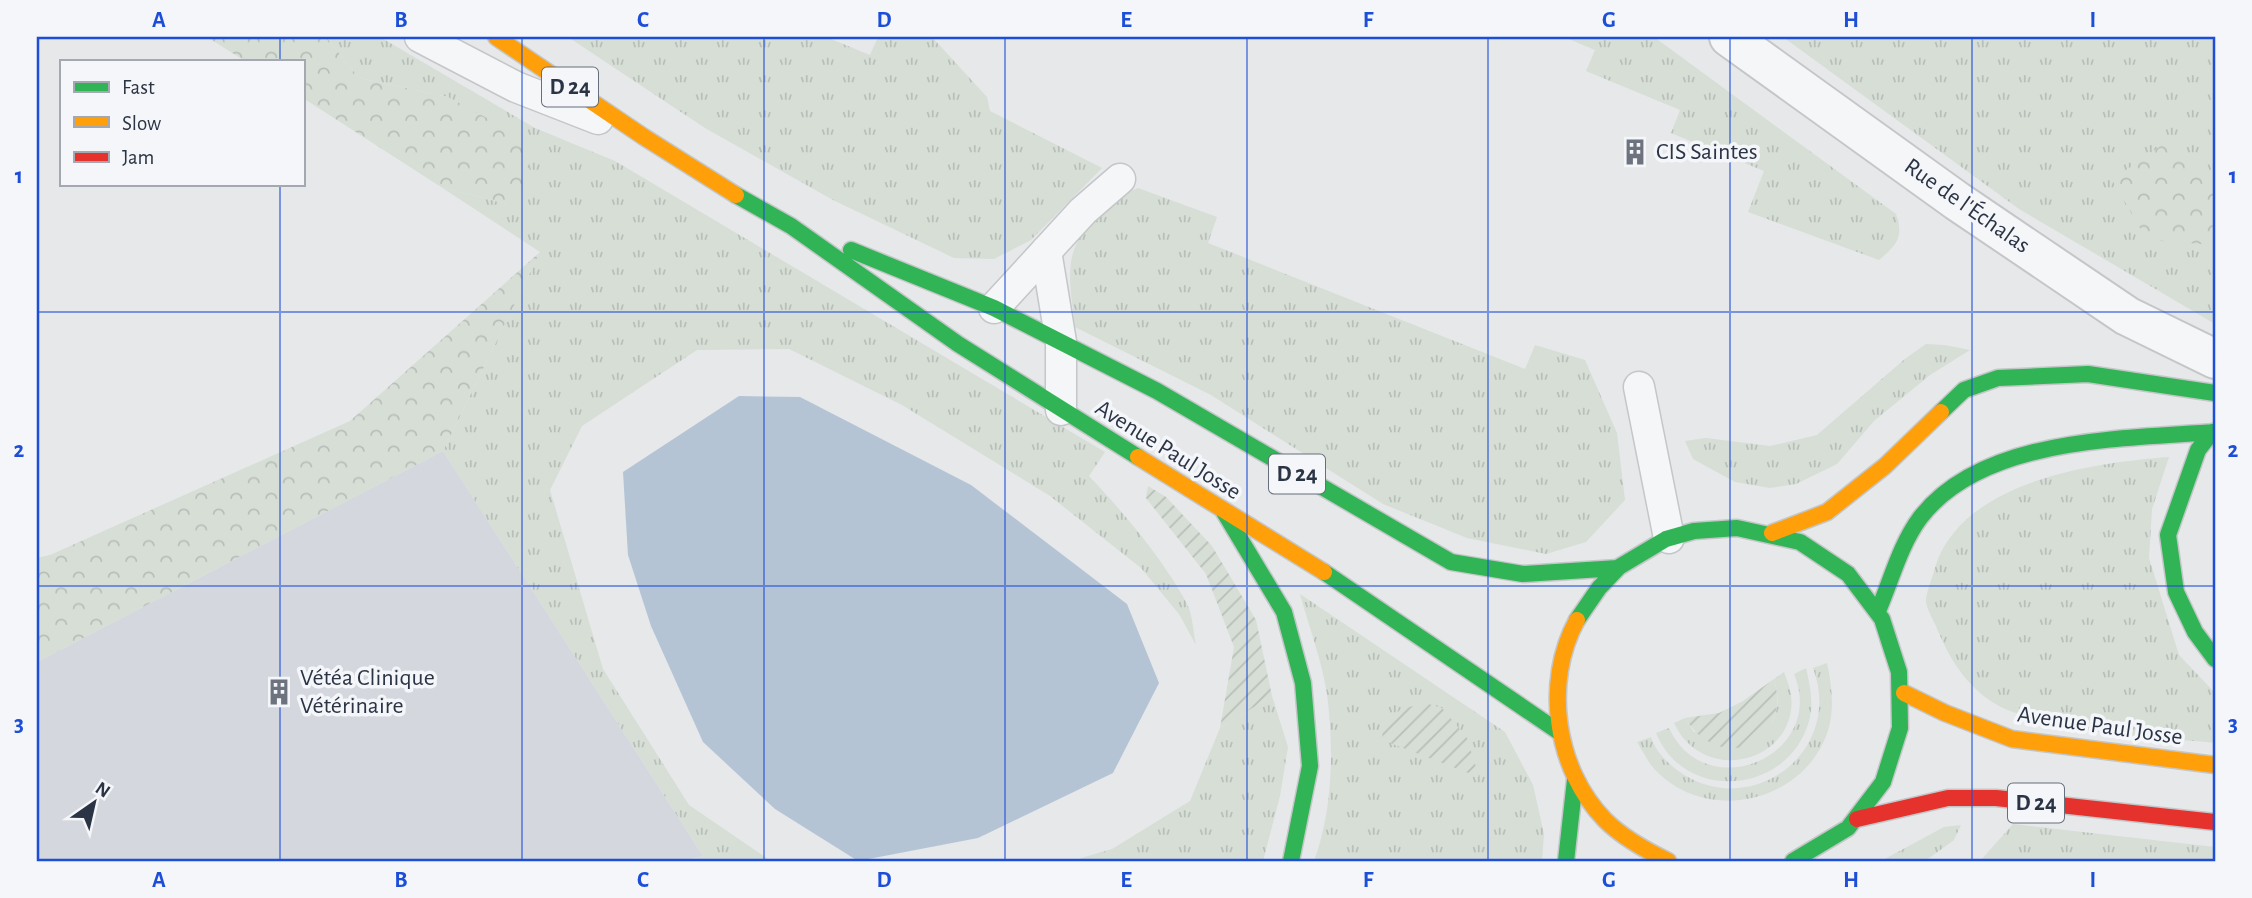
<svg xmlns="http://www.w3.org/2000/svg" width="2252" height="898" font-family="'Alegreya Sans',sans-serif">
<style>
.built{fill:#d4d7dd}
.grass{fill:url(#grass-tufts)}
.forest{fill:url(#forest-crowns)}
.garden{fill:url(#garden-furrows)}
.water{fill:#b4c4d5}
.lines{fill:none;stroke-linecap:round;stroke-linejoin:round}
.lane-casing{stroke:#c4c6c8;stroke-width:33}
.street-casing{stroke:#c4c6c8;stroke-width:42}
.fast-casing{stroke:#c4c6c8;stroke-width:19}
.slow-casing{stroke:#c4c6c8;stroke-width:19}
.jam-casing{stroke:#c4c6c8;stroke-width:19}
.lane{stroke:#f5f6f7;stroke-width:30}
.street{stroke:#f5f6f7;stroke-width:38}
.fast{stroke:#30b455;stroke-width:16}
.slow{stroke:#ff9f0a;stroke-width:16}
.jam{stroke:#e5322d;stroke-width:16}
.grid{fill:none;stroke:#1d4ed8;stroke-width:2;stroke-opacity:0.55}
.labels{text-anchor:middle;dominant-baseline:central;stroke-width:7;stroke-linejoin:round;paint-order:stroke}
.shield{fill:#f4f6f9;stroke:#676e7b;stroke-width:2}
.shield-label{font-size:23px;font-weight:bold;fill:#2b3445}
.poi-label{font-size:24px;fill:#2b3445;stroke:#f4f6f9;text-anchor:start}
.street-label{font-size:24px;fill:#2b3445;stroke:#f4f6f9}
.neatline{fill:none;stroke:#1d4ed8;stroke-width:2.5}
.grid-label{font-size:23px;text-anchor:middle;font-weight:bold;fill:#1d4ed8}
</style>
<defs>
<pattern id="grass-tufts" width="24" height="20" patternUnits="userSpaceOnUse" patternTransform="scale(1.75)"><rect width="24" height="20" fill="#d6ded6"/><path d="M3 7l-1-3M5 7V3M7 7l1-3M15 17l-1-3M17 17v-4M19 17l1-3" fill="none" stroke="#b8bfb9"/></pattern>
<pattern id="forest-crowns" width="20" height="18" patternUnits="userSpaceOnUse" patternTransform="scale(1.75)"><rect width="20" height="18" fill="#d6ded6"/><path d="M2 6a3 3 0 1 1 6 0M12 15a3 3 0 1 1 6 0" fill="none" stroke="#b8bfb9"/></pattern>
<pattern id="garden-furrows" width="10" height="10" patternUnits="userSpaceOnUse" patternTransform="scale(1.75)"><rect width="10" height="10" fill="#d6ded6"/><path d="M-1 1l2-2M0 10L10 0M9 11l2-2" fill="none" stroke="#b8bfb9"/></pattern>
</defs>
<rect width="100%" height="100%" fill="#e6e8ea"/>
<!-- built -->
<path class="built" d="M443,451L703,856L680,861H37V662Z"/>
<!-- grass -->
<path class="grass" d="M326,37H380L535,128L615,161L1105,452L1089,476C1123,512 1163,559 1186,602C1193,614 1193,632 1196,645L1179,614L1141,568L1050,496L902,405L789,349L697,350L582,426L550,490L603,669L689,805L771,861H680L703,856L443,451L540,252L441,187L507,204L448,97L359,78Z
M568,37H826L870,55L878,37H932L987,97L990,111L1102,168L1031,240L994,259L954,258L833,200L705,128Z
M1564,37H1654L1896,214C1904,237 1897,245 1879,260L1748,212L1764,171L1671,133L1680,110L1586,71L1595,50Z
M1783,37H2215V324L2019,209Z
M1138,188L1217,217L1208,243L1525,369L1535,345L1585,360L1617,433L1625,500L1586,542L1546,554L1467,538L1383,504L1211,395L1075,327C1073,307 1068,282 1071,262C1076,229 1109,199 1138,188Z
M1926,344L1945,345L1970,350L1930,375L1874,421L1837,464L1796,484L1770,488L1735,482L1693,459L1685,441L1706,438L1770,446L1817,435L1906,358Z
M2169,457L2152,509L2149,558L2179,655L2215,693V743C2149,736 2061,735 2001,707C1970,691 1951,662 1938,631C1935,622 1927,611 1926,601C1926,593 1932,579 1934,571C1959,481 2091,463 2169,457Z
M1300,594L1505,732L1533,785L1544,834L1542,861H1314C1333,810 1334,748 1327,694C1322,661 1309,627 1300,594Z
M1827,663C1833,691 1836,720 1821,747C1788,808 1697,821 1651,765C1646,758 1642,750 1637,742L1651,737C1655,750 1666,762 1677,770C1749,823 1845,753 1813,668Z
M1806,668C1810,686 1814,703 1809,721C1789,794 1685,804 1656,733L1669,728C1706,808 1828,755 1794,674Z
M1784,672C1789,685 1793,696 1791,710C1784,760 1719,777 1686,741C1681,736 1677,729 1674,723L1685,718L1694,732L1772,724C1779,707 1779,696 1774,679Z
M1272,696L1288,747L1280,796L1263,861H1071L1112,849L1190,801L1220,728Z
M2013,824L2215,847V861H1980Z
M1961,825L1954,840L1925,861H1881L1944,827Z"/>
<!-- forest -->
<path class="forest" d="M207,37H326L359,78L448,97L526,139L530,173L507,204L441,187L303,98V61H245Z
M2162,145L2215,173V245L2147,240L2112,180Z
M540,252L443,451L37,662V558L50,555L350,421Z"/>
<!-- garden -->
<path class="garden" d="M1148,486L1166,497L1212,546L1256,620L1272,696L1220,728L1234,647L1206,574L1146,498Z
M1774,679C1793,744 1721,776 1685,718L1719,713L1743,701Z
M1425,703L1442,708L1467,738L1479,777L1382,740L1383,726L1401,709Z"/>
<!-- water -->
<path class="water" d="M739,396L800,397L971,485L1127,604L1159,683L1113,773L978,838L858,861L775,809L703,742L651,626L628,555L623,472Z"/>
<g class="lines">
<!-- lane casing -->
<g class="lane-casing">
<path id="lane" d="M420,37L516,87L598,119
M1046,251L1061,342V410
M994,308L1083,211L1120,179
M1639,387L1669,538"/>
</g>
<!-- street casing -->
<g class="street-casing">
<path id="street" d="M1729,37L1957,201L2127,316L2215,359"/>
</g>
<!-- fast casing -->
<g class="fast-casing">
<path id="fast" d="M736,195L791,226L958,344L1138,457
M851,250L994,308L1157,391L1451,562L1523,574L1618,568
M1941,412L1964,390L1998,378L2088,374L2215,393
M2212,432L2198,450L2168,535L2176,592L2195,632L2215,659
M1224,512L1284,612L1303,683L1310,766L1291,861
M1324,572L1559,732
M1878,611C1891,581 1900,545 1920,518C1982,437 2122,439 2215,432
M1577,620L1599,588L1619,567L1666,539L1694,531L1737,528L1800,542L1848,574L1882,619L1899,672L1900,728L1883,782L1848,828L1793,861
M1566,861L1575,780"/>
</g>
<!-- slow casing -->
<g class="slow-casing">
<path id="slow" d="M496,37L644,137L736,195
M1138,457L1324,572
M1772,533L1827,512L1885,466L1941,412
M1577,620C1543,682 1555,769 1605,820C1623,838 1645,850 1668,861
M1904,693L1945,713L2012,739L2215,765"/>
</g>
<!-- jam casing -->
<g class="jam-casing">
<path id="jam" d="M1857,819L1948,798H1996L2215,822"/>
</g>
<!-- lane -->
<use href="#lane" class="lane"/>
<!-- street -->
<use href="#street" class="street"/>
<!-- fast -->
<use href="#fast" class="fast"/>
<!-- slow -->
<use href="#slow" class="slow"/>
<!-- jam -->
<use href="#jam" class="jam"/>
</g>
<!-- grid -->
<path class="grid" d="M280,37V61M522,37V861M764,37V861M1005,37V861M1247,37V861M1488,37V861M1730,37V861M1972,37V861M280,184V861M37,312H2215M37,586H2215"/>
<!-- icons -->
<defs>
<g id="building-bare" transform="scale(2.1)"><path d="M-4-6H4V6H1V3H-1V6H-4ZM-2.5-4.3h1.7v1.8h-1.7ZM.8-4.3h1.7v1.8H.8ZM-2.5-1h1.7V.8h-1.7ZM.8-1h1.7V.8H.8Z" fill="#6c737f" stroke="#f4f6f9" stroke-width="2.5" paint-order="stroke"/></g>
</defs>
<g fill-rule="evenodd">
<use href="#building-bare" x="1635" y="152"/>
<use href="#building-bare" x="279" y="692"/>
</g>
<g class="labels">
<!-- shield labels -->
<g class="shield">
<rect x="542" y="67.5" width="56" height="39" rx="5"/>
<rect x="1269" y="454.5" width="56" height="39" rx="5"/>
<rect x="2008" y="783.5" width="56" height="39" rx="5"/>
</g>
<g class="shield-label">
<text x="570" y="87">D 24</text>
<text x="1297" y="474">D 24</text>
<text x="2036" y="803">D 24</text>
</g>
<!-- poi labels -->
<g class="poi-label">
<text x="1656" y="152">CIS Saintes</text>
<text x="300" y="678">Vétéa Clinique<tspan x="300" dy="28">Vétérinaire</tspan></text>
</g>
<!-- street labels -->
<g class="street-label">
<text transform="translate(1967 206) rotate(35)">Rue de l'Échalas</text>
<text transform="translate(1168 450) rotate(32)">Avenue Paul Josse</text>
<text transform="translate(2100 726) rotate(8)">Avenue Paul Josse</text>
</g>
</g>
<!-- border -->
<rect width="2252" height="898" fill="none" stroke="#f4f6f9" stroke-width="77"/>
<!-- legend -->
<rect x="60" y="60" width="245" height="126" fill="#f4f6f9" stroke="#a4a8b1" stroke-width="2"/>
<rect x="74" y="82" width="35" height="10" fill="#30b455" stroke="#a4a8b1" stroke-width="2"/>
<text x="122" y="94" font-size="21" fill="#2b3445">Fast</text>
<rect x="74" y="117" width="35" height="10" fill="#ff9f0a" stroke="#a4a8b1" stroke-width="2"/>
<text x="122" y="130" font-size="21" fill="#2b3445">Slow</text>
<rect x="74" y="152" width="35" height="10" fill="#e5322d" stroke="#a4a8b1" stroke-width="2"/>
<text x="122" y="164" font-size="21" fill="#2b3445">Jam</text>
<!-- north arrow -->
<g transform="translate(94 803) rotate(34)" stroke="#f4f6f9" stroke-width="5" paint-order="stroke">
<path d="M0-5L12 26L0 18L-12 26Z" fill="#2b3445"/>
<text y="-10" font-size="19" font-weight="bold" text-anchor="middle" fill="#2b3445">N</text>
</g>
<rect x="38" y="38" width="2176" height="822" class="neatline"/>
<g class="grid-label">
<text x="159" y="27">A</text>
<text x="401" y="27">B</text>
<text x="643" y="27">C</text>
<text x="884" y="27">D</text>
<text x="1126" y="27">E</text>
<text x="1368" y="27">F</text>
<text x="1609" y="27">G</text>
<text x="1851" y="27">H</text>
<text x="2093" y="27">I</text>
<text x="19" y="183">1</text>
<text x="2233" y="183">1</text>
<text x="19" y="457">2</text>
<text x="2233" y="457">2</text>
<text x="19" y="731">3</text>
<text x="2233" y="731">3</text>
<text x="159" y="887">A</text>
<text x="401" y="887">B</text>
<text x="643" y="887">C</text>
<text x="884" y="887">D</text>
<text x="1126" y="887">E</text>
<text x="1368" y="887">F</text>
<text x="1609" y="887">G</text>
<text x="1851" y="887">H</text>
<text x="2093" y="887">I</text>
</g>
</svg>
